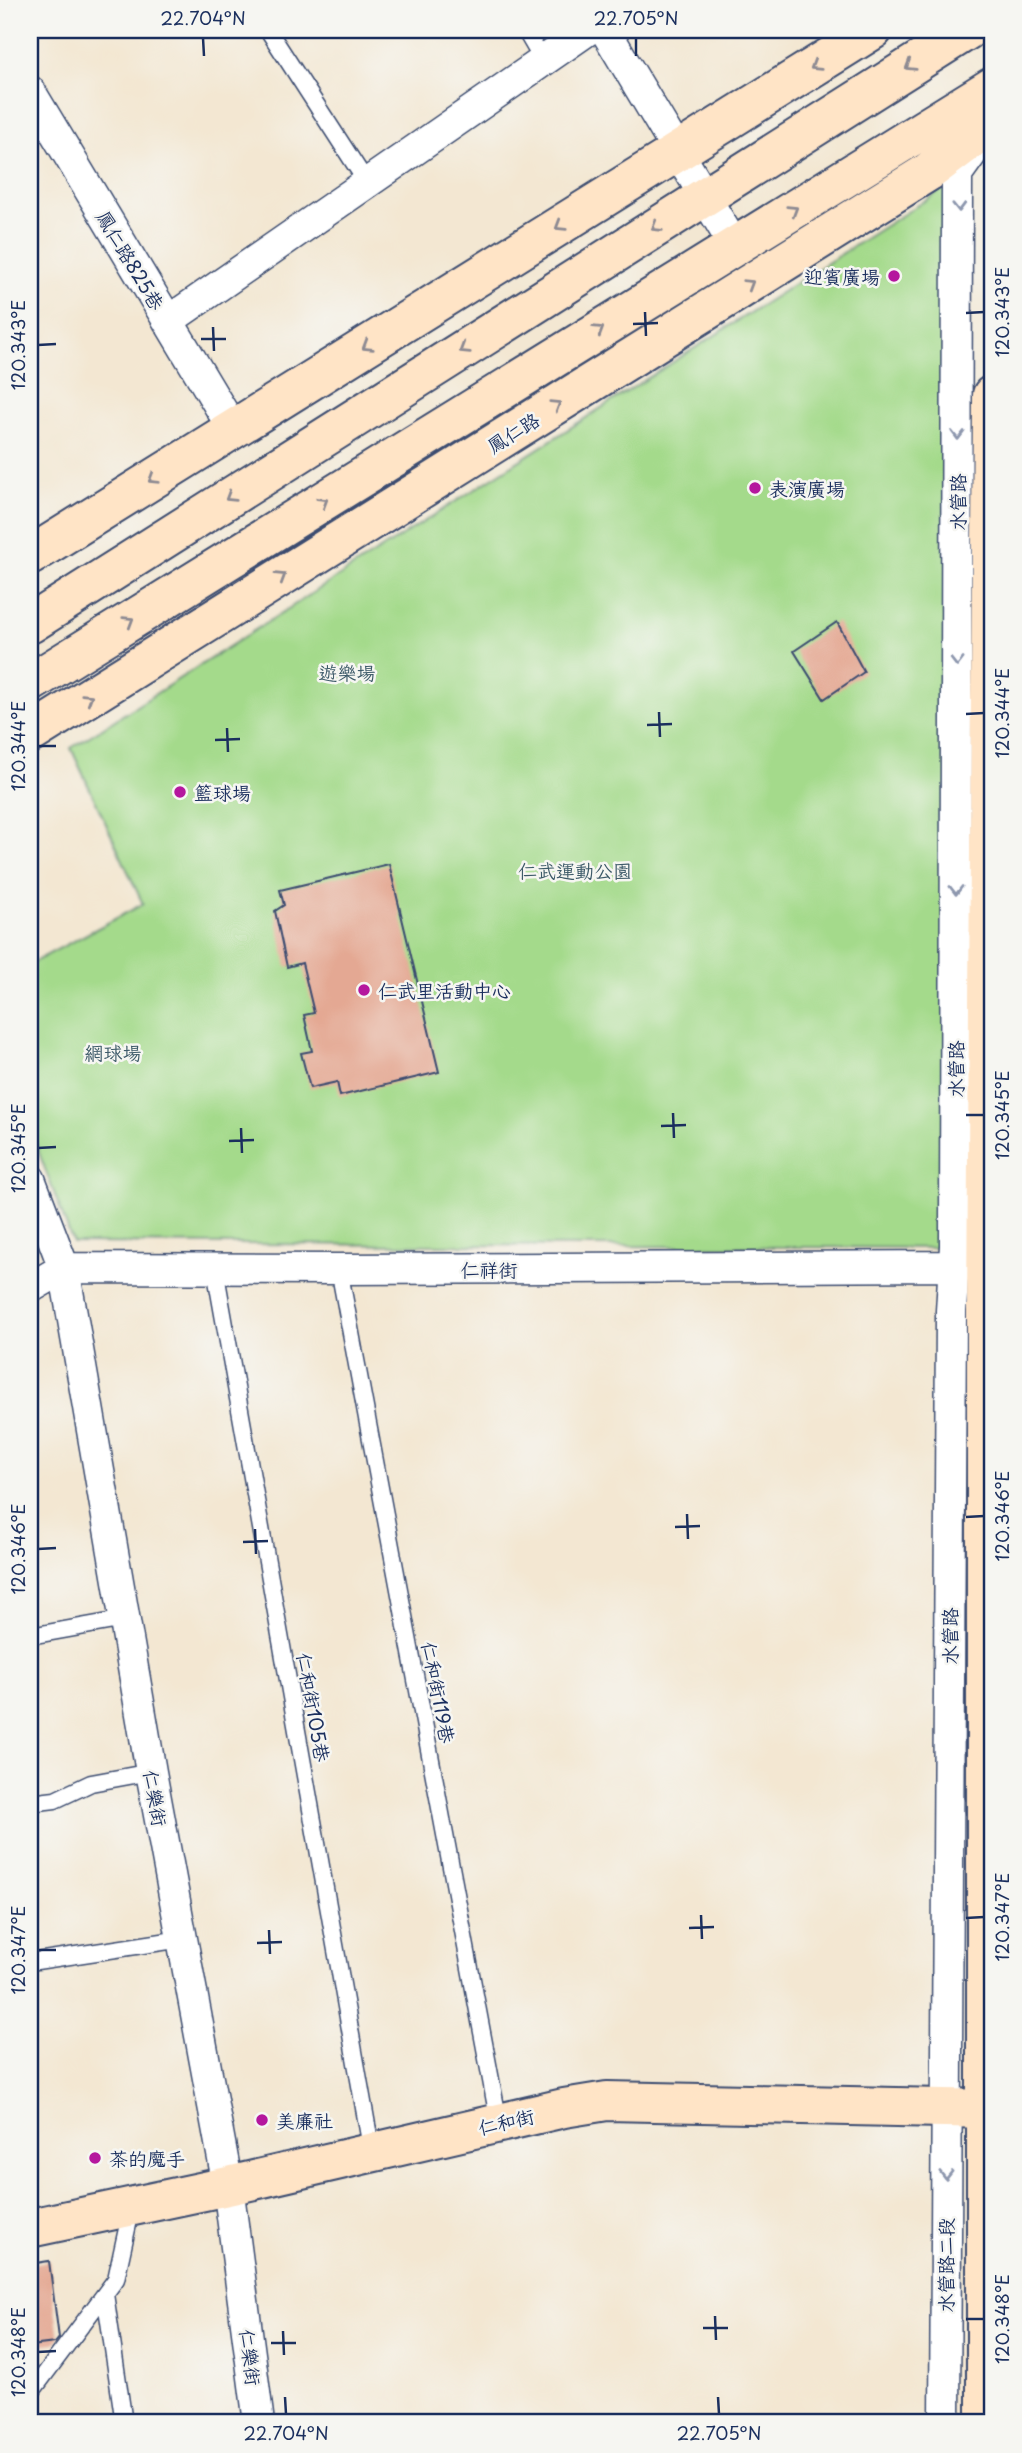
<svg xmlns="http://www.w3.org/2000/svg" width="1022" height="2453" font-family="'Playpen Sans','LXGW WenKai TC',sans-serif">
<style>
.green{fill:#a4da8b;stroke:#608474;stroke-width:2}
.building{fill:#e4a893}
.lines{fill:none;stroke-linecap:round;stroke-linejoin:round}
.lane-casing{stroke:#3b4b6f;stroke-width:19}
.street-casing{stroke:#3b4b6f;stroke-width:33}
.secondary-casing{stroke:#3b4b6f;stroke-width:42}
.lane{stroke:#fff;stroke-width:16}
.street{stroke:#fff;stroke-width:30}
.secondary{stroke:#ffe4c6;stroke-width:38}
.oneway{stroke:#8d8a92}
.oneway2{stroke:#8d97ae}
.ticks{fill:none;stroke:#1b2f5e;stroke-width:2.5}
.poi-dot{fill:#b5179e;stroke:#f6f6f2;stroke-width:2.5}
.labels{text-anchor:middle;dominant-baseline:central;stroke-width:5;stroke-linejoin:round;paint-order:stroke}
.street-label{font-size:19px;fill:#1b2f5e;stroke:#f6f6f2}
.poi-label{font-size:19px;fill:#1b2f5e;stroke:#f6f6f2;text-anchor:start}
.park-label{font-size:19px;fill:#3d5a69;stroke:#f6f6f2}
.neatline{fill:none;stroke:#1b2f5e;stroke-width:2.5}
.ticks-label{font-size:18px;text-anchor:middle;fill:#1b2f5e}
</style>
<rect width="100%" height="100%" fill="#f6f6f2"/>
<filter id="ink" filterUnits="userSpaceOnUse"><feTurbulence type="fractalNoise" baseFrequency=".0143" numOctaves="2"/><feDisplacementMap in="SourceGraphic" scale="14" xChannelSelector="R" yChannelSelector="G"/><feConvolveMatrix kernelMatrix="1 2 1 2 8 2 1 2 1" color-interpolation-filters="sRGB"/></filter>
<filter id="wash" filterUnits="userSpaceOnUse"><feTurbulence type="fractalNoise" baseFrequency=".00686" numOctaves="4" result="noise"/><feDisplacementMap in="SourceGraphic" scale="28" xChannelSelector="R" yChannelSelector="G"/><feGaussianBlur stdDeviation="1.57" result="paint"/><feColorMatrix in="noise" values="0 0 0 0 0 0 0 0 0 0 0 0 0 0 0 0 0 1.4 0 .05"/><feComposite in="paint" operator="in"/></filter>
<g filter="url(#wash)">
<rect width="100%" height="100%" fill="#f3e7d2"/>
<!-- green -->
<path class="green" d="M960,178L947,1248L73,1243L30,1129V964L143,904L71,748Z"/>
<g id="blocks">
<!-- building -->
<path class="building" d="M837,622L864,672L824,699L794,651Z
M389,864L439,1072L340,1096L337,1082L310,1088L301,1053L312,1051L304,1015L314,1013L302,963L287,967L275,911L284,905L280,890Z
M49,2261L59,2338L55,2343L30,2346V2264Z"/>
</g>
</g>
<g filter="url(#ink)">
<use href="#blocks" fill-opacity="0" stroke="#3b4b6f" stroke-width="2"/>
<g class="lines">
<!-- lane casing -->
<g class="lane-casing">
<path id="lane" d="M268,30L367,183
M525,30L543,61
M215,1269L372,2153
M339,1269L499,2123
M30,1636L125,1619
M30,1803L55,1800L91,1783L151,1772
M30,1962L182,1939
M105,2294L124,2423
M30,2394L116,2279L132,2206"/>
</g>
<!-- street casing -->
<g class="street-casing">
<path id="street" d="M605,30L735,247
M30,91L233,429
M168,321L588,30
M30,1179L64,1268L151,1772L228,2186L259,2423
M30,1288L64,1268L339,1269L954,1266
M945,2423L951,1311L955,1246L957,174L980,142"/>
</g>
<!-- secondary casing -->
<g class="secondary-casing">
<path id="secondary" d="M30,556L873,30
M30,624L968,30
M30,683L992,87
M30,734L928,172L992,124
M30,2228L228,2186L564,2108L607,2101L992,2109
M986,2423V1311L992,395"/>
</g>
<!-- lane -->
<use href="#lane" class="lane"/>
<!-- street -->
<use href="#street" class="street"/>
<!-- secondary -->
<use href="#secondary" class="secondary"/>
</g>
<!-- one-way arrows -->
<defs><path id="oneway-chevron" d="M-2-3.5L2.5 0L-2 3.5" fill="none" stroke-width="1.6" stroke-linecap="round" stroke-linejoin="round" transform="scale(1.75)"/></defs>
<g class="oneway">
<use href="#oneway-chevron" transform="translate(815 66) rotate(148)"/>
<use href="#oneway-chevron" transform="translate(910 66) rotate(148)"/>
<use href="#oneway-chevron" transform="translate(793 210) rotate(-32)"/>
<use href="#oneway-chevron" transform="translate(560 226) rotate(148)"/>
<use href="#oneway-chevron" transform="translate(656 227) rotate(148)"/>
<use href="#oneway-chevron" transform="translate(749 284) rotate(-32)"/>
<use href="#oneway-chevron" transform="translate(599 330) rotate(-32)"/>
<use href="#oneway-chevron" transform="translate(367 346) rotate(148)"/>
<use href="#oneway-chevron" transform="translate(464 349) rotate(148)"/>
<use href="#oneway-chevron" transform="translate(556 405) rotate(-32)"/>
<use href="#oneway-chevron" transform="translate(153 479) rotate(148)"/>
<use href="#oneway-chevron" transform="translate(230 497) rotate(148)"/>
<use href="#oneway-chevron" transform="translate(323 502) rotate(-32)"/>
<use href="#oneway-chevron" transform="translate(281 577) rotate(-32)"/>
<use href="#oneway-chevron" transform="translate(129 621) rotate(-32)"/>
<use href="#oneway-chevron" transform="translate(88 698) rotate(-32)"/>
</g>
<g class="oneway2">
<use href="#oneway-chevron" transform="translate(959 207) rotate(89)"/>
<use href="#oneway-chevron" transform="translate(958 435) rotate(90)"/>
<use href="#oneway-chevron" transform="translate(957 662) rotate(90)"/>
<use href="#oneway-chevron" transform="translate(956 890) rotate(90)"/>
<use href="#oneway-chevron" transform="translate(946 2175) rotate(90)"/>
</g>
</g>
<!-- ticks -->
<path class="ticks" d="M203,38L204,56M636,38V56M645,312L646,336M966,313L984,312M633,324L658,323M213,327L214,351M201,339H226M38,345L56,344M659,712L660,737M966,714L984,713M647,725L672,724M227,728L228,752M215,740L240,739M38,746H56M673,1113L674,1138M966,1115H984M661,1126L686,1125M241,1128L242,1153M229,1141L254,1140M38,1148L56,1147M687,1514L688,1539M966,1517L984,1516M675,1527L700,1526M255,1529L256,1554M243,1542L268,1541M38,1549L56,1548M701,1915L702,1939M966,1918L984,1917M689,1928L714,1927M269,1930L270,1954M257,1943L282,1942M38,1950H56M715,2316L716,2340M966,2319H984M703,2328H728M283,2331L284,2355M271,2343H296M38,2352L56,2351M285,2397L286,2414M718,2397L719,2414"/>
<!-- markers -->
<g class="poi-dot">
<circle cx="894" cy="276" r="7"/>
<circle cx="755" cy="488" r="7"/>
<circle cx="180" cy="792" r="7"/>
<circle cx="364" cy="990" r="7"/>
<circle cx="262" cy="2120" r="7"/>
<circle cx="95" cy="2158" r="7"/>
</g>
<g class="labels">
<!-- street labels -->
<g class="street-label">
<text transform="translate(131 260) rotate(59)">鳳仁路825巷</text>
<text transform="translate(513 432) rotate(-32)">鳳仁路</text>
<text transform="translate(957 502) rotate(-90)">水管路</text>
<text transform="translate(955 1069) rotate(-90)">水管路</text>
<text x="489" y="1269">仁祥街</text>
<text transform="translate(949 1636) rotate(-90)">水管路</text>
<text transform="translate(439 1692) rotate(79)">仁和街119巷</text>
<text transform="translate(314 1707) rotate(80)">仁和街105巷</text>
<text transform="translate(156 1798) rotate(80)">仁樂街</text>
<text transform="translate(506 2121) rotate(-13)">仁和街</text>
<text transform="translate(945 2265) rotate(-90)">水管路二段</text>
<text transform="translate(251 2357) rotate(83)">仁樂街</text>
</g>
<!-- poi labels -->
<g class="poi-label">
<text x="880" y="276" text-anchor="end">迎賓廣場</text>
<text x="769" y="488">表演廣場</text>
<text x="194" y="792">籃球場</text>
<text x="378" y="990">仁武里活動中心</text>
<text x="276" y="2120">美廉社</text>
<text x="109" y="2158">茶的魔手</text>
</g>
<!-- park labels -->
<g class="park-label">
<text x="347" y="672">遊樂場</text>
<text x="575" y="870">仁武運動公園</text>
<text x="113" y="1052">網球場</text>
</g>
</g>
<!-- margin -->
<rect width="1022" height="2453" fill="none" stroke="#f6f6f2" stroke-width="77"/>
<rect x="38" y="38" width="946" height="2376" class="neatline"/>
<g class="ticks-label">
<text x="203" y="25">22.704°N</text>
<text x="636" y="25">22.705°N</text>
<text transform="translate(1003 312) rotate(-90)" y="6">120.343°E</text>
<text transform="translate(19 345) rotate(-90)" y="6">120.343°E</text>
<text transform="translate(1003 713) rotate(-90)" y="6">120.344°E</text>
<text transform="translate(19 746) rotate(-90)" y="6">120.344°E</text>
<text transform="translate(1003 1115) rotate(-90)" y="6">120.345°E</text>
<text transform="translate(19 1148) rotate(-90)" y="6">120.345°E</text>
<text transform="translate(1003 1516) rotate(-90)" y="6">120.346°E</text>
<text transform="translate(19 1549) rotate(-90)" y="6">120.346°E</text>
<text transform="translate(1003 1917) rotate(-90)" y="6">120.347°E</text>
<text transform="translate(19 1950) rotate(-90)" y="6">120.347°E</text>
<text transform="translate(1003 2319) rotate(-90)" y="6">120.348°E</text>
<text transform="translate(19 2352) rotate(-90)" y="6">120.348°E</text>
<text x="286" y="2440">22.704°N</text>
<text x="719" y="2440">22.705°N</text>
</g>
</svg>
